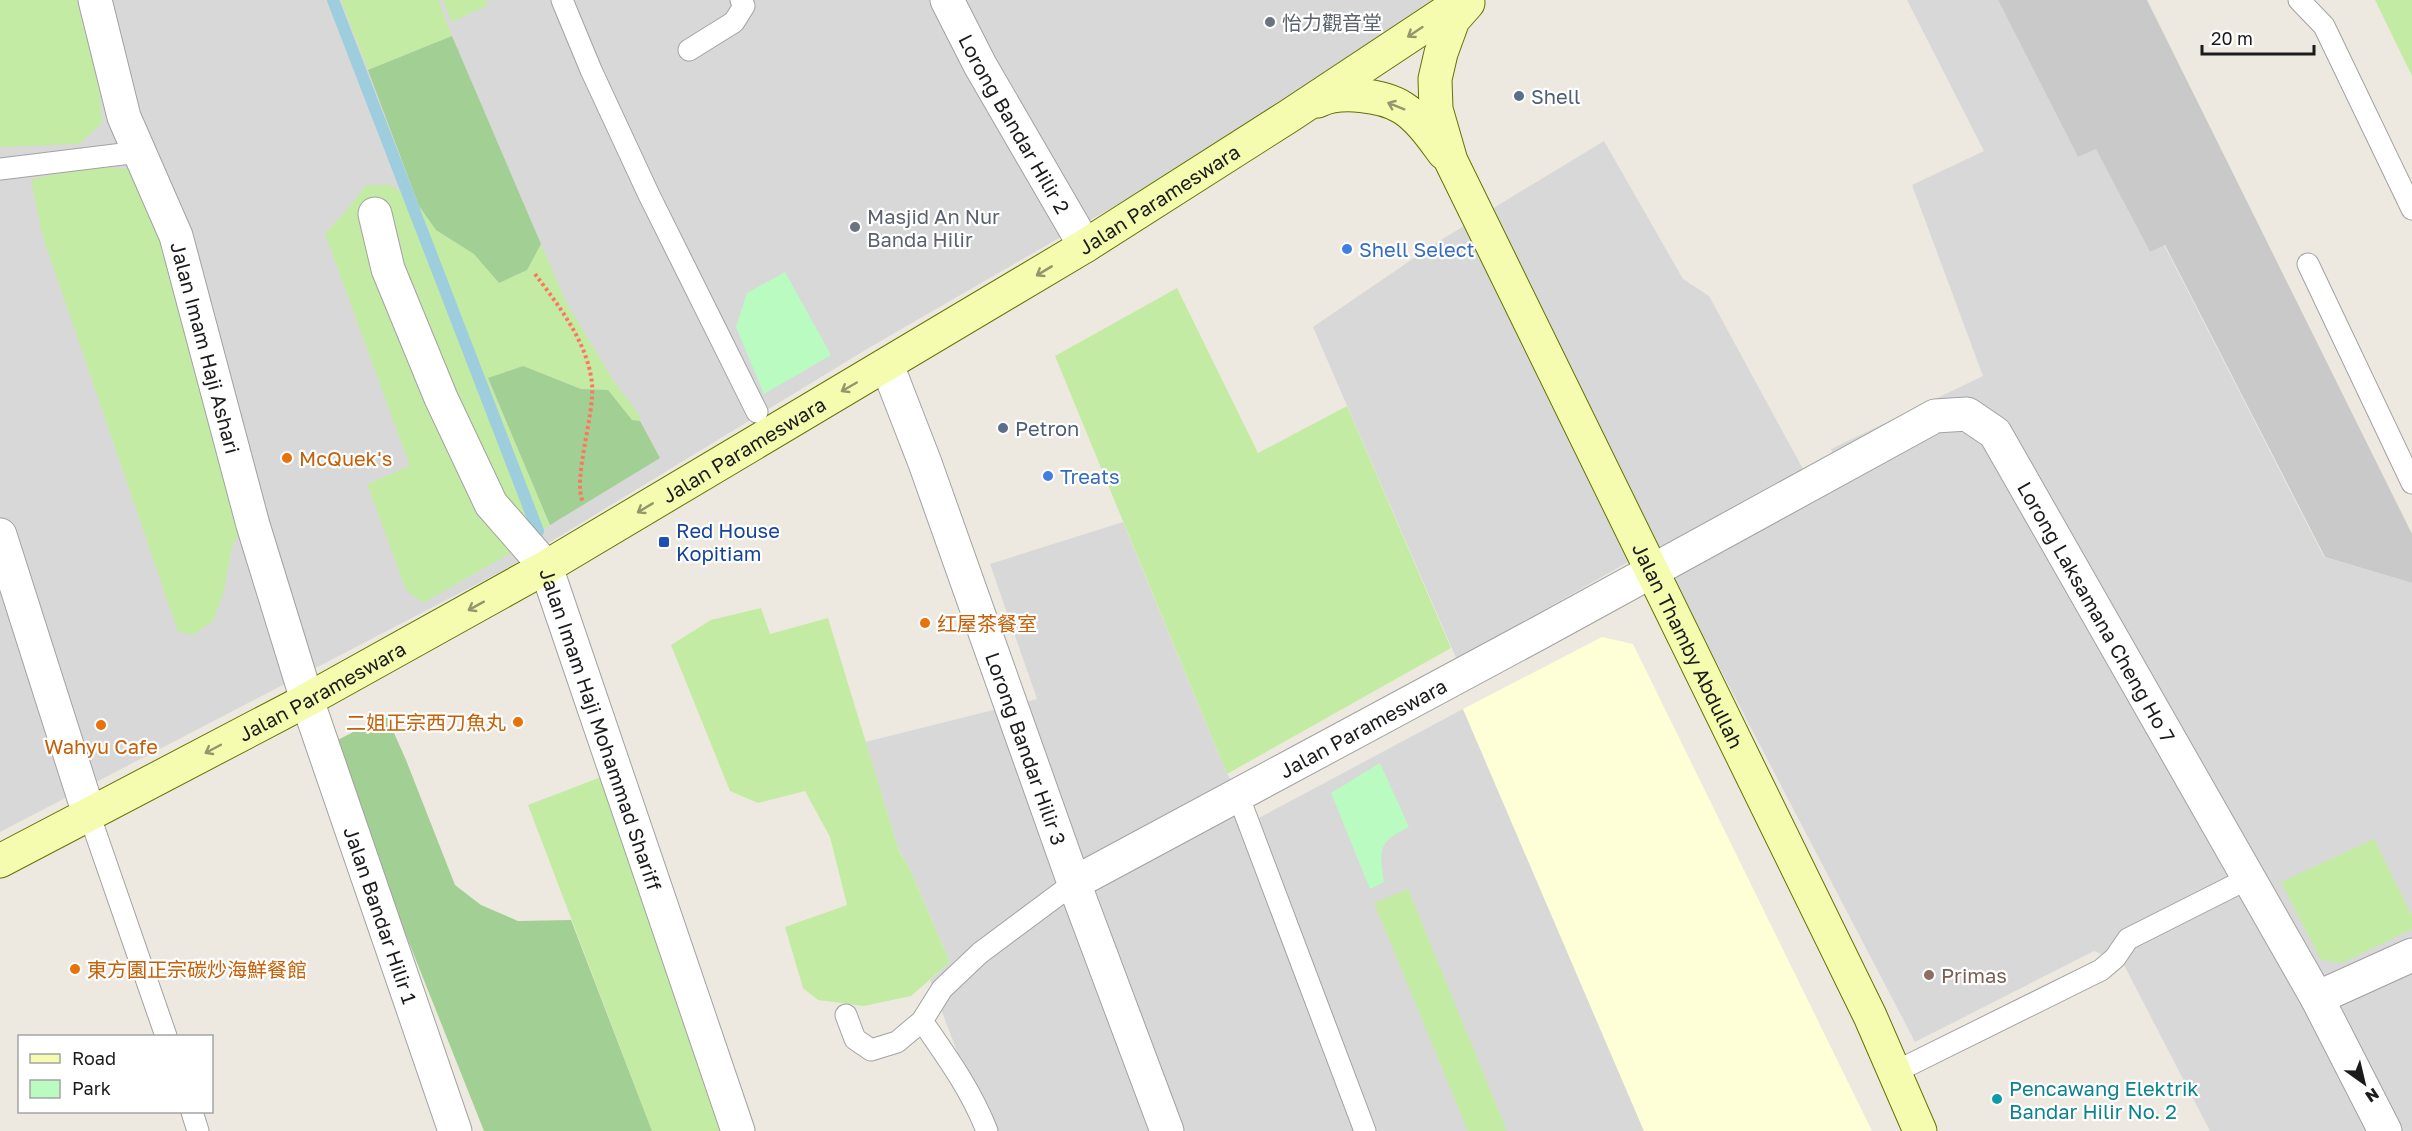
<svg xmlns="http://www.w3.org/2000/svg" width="2412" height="1131" font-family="'Golos Text','Noto Sans SC',sans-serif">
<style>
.residential{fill:#d9d8d8}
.education{fill:#feffd7}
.religious{fill:#c9c9c9}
.grass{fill:#c4eba3}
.forest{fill:#a2cf93}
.park{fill:#b9fbc0}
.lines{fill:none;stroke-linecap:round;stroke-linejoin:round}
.stream{stroke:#9ecddd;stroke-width:12}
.lane-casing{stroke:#a2a2a2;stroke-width:23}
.street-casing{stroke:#a2a2a2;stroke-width:35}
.secondary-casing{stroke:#637301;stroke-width:35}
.path{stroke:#ff755f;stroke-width:4;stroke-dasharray:3 3;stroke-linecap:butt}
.lane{stroke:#fff;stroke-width:21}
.street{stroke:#fff;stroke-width:33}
.secondary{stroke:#f5fcb0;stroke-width:33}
.oneway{stroke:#93976d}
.worship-dot{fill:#6b7280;stroke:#fff;stroke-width:2}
.service-dot{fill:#5c6f8a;stroke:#fff;stroke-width:2}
.shop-dot{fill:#3f7fe0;stroke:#fff;stroke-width:2}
.food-dot{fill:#e8710a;stroke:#fff;stroke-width:2}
.transit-dot{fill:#1a4fb4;stroke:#fff;stroke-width:2}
.education-dot{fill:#8d6e63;stroke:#fff;stroke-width:2}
.culture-dot{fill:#0f9aa8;stroke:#fff;stroke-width:2}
.labels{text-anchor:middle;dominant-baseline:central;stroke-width:4.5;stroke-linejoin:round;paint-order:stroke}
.worship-label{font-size:20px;fill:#5b616d;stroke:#fff;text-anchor:start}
.service-label{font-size:20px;fill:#4e5e75;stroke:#fff;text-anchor:start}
.street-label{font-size:20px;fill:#1b1b1b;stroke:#fff}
.shop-label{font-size:20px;fill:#366cbe;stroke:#fff;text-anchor:start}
.food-label{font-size:20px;fill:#c56008;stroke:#fff;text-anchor:start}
.transit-label{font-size:20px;fill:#164399;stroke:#fff;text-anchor:start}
.education-label{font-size:20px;fill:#785e54;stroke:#fff;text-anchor:start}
.culture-label{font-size:20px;fill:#0d838f;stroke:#fff;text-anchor:start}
</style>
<rect width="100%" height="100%" fill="#ede9e0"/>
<!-- residential -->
<path class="residential" d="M0,0H1432L1184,166L872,346L506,569L0,832Z
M1907,0H1998L2078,157L2096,148L2150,252L2164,245L2324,557L2412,583V1131H2210L2124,965L2094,951L1915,1042L1656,546L1457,660L1313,327L1436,243L1604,141L1683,279L1709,296L1816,493L1845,480L1831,449L1983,376L1912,185L1984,151Z
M1123,522L1227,774L1257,819L1463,709L1644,1131H987L930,980L950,962L908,865L899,851L865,742L1037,699L990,564Z"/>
<!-- education -->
<path class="education" d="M1602,637L1633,644L1872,1131H1644L1463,709Z"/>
<!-- religious -->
<path class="religious" d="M1998,0H2147L2412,534V583L2325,557L2165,245L2150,252L2096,149L2078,157Z"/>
<!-- grass -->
<path class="grass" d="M0,0H85L98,68L102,123L79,144L0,147Z
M341,0H438L452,36L368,70Z
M443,0H486L488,5L452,22Z
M2375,0H2412V76Z
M92,167L132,169L145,185L241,529L232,547L224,591L213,621L193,635L178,632L42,234L31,179Z
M366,185H391L419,206L436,230L474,254L499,283L527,270L541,244L566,302L613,380L640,416V421L632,420L608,390L581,389L523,366L488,379L550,525L509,554L423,603L406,590L367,484L410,466L325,234L350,206Z
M1177,288L1258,453L1347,406L1451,648L1227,774L1055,356Z
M761,608L770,634L828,618L899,851L908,865L950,962L911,996L864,1006L818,1000L803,988L785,927L847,905L830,837L805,791L758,803L730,791L671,645L711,620Z
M609,774L730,1131H652L528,805Z
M2374,839L2412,916V929L2342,963L2321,960L2281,882Z
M1408,889L1507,1131H1468L1374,903Z"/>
<!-- forest -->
<path class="forest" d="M452,36L541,244L527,270L499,283L474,254L436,230L419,206L368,70Z
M523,366L581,389L608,390L632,420L640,421L660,458L550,525L488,378Z
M386,715L406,760L455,885L481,905L518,921L571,920L652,1131H484L330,744Z"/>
<!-- park -->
<path class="park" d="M785,272L831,355L764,394L736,327L747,293Z
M1380,763L1409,827C1378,842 1379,849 1384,882L1370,889L1331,793Z"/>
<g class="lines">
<!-- stream -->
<path class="stream" d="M333,0L538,531"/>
<!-- lane casing -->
<g class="lane-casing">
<path id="lane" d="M562,0L591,70L649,195L757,412
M2299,0L2324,26L2412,209
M689,50L734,22L744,6L741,0
M0,169L139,152
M2308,264L2412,483
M1238,795L1365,1131
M89,814L166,1036
M846,1015L855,1039L871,1050L897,1042L922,1021L942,989L980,953L1074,883
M922,1021C947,1057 971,1090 987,1131
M1895,1072L2101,970L2115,958L2128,939L2249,878
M192,1112L198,1131"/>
</g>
<!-- street casing -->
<g class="street-casing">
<g id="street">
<path id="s1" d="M95,0L124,117L176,236L253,525L307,700L455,1131"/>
<path id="s2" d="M947,0L980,65L1085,246"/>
<path id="s3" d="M375,214L388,269L441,398L491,504L546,567L738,1131"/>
<path id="s4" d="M887,365L925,463L1074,883L1167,1131"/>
<path d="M0,535L89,814"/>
<path id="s5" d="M1074,883L1539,633L1935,416L1967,414L1995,433L2317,998L2385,1131"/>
<path d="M2317,998L2412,955"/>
</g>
</g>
<!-- secondary casing -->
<g class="secondary-casing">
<g id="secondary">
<path id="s6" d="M1468,3L1453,20L1441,53L1435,79L1436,109L1451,161L1870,1016L1920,1131"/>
<path d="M1318,101C1339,90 1383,95 1403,108C1420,119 1432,137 1444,153"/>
<path id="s7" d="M0,861L307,700L546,567L1085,246L1289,116L1464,0"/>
</g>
</g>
<!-- path -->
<path class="path" d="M535,274C559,306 588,343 592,384C595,414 572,481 583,502"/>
<!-- lane -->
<use href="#lane" class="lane"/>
<!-- street -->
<use href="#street" class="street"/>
<!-- secondary -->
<use href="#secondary" class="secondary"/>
</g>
<!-- one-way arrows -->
<defs><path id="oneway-shaft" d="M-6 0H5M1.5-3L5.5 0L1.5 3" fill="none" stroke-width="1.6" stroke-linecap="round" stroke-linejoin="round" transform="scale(1.5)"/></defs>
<g class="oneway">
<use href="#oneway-shaft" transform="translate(1415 32) rotate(146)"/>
<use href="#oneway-shaft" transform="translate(1396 106) rotate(-158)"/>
<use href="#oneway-shaft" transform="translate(1044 271) rotate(149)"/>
<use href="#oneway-shaft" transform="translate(849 387) rotate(150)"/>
<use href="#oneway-shaft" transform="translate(645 508) rotate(149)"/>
<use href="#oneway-shaft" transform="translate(476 606) rotate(151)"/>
<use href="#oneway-shaft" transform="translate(213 749) rotate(152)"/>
</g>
<!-- markers -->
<g class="worship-dot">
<circle cx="1270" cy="22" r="6"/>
<circle cx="855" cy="227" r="6"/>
</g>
<g class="service-dot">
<circle cx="1519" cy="96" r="6"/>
<circle cx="1003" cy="428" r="6"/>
</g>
<g class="shop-dot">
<circle cx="1347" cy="249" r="6"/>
<circle cx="1048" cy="476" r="6"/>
</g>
<g class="food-dot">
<circle cx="287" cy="458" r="6"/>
<circle cx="925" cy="623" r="6"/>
<circle cx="518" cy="722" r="6"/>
<circle cx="101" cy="725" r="6"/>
<circle cx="75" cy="969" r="6"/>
</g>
<rect class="transit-dot" x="658" y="536" width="12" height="12" rx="3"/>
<circle class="education-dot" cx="1929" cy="975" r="6"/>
<circle class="culture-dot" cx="1997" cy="1099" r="6"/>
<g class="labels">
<!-- worship labels -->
<g class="worship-label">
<text x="1282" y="22">怡力觀音堂</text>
<text x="867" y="216">Masjid An Nur<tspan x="867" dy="23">Banda Hilir</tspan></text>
</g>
<!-- service labels -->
<g class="service-label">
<text x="1531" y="96">Shell</text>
<text x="1015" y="428">Petron</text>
</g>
<!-- street labels -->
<g class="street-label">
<text stroke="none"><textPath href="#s2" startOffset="141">Lorong Bandar Hilir 2</textPath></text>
<text stroke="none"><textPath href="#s7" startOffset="1335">Jalan Parameswara</textPath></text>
<text stroke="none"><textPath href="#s1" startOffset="366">Jalan Imam Haji Ashari</textPath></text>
<text stroke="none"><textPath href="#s7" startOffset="850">Jalan Parameswara</textPath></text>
<text stroke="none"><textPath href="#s5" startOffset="1251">Lorong Laksamana Cheng Ho 7</textPath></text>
<text stroke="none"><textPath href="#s6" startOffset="708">Jalan Thamby Abdullah</textPath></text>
<text stroke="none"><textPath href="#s7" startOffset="364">Jalan Parameswara</textPath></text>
<text stroke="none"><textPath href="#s5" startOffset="328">Jalan Parameswara</textPath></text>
<text stroke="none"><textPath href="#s3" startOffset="568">Jalan Imam Haji Mohammad Shariff</textPath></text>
<text stroke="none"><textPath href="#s4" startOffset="408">Lorong Bandar Hilir 3</textPath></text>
<text stroke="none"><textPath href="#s1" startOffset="960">Jalan Bandar Hilir 1</textPath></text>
</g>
<!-- shop labels -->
<g class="shop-label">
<text x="1359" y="249">Shell Select</text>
<text x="1060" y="476">Treats</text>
</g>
<!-- food labels -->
<g class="food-label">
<text x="299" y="458">McQuek's</text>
<text x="937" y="623">红屋茶餐室</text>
<text x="506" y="722" text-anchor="end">二姐正宗西刀魚丸</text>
<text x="101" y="746" text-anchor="middle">Wahyu Cafe</text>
<text x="87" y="969">東方園正宗碳炒海鮮餐館</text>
</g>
<!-- transit labels -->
<g class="transit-label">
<text x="676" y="530">Red House<tspan x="676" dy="23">Kopitiam</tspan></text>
</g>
<!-- education labels -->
<g class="education-label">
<text x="1941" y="975">Primas</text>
</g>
<!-- culture labels -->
<g class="culture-label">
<text x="2009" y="1088">Pencawang Elektrik<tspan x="2009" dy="23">Bandar Hilir No. 2</tspan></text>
</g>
</g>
<!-- legend -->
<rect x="18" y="1035" width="195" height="78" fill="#ffffff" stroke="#a4a4a4" stroke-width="1.5"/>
<rect x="30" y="1054" width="30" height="9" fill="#f5fcb0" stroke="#a4a4a4" stroke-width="1.5"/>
<text x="72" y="1065" font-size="18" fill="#1b1b1b">Road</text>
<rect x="30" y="1080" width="30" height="18" fill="#b9fbc0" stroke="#a4a4a4" stroke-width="1.5"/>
<text x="72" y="1095" font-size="18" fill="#1b1b1b">Park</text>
<!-- north arrow -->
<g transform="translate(2364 1083) rotate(146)" stroke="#ffffff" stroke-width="4.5" paint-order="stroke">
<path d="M0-4.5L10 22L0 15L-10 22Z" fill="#1b1b1b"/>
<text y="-9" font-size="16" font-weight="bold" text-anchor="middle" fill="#1b1b1b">N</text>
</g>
<!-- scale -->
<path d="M2202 45v9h112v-9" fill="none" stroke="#1b1b1b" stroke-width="3"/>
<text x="2211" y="45" font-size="18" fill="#1b1b1b" stroke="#ffffff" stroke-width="4.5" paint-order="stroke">20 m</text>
</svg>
